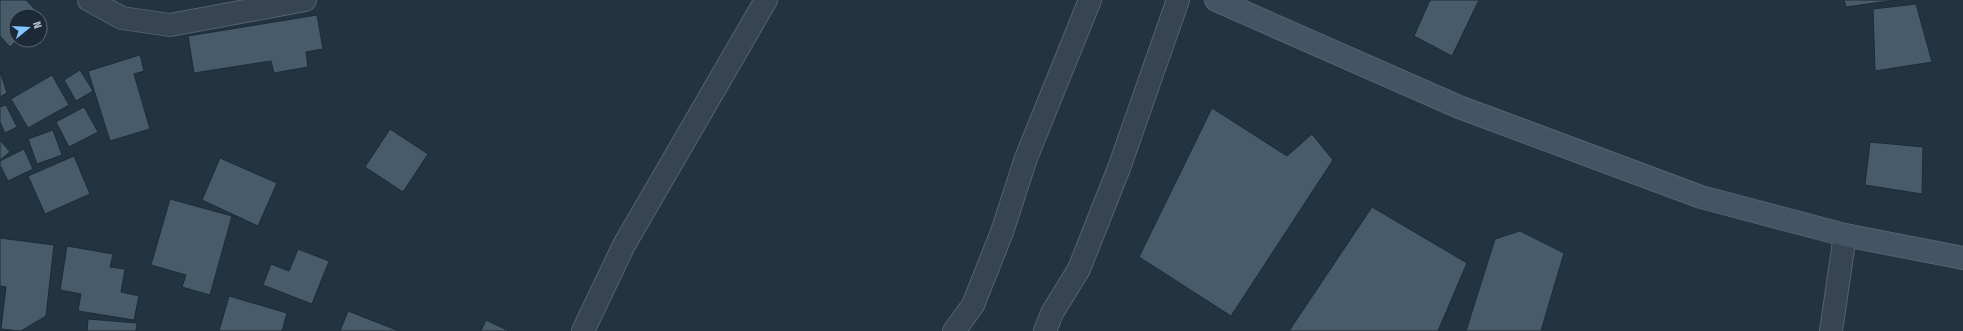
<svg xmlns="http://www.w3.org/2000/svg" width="1963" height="331" font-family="'Fira Sans Condensed',sans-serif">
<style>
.building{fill:#475b6a;stroke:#1d2c38}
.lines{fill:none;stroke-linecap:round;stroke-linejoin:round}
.minor-casing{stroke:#54636e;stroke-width:24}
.secondary-casing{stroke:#54636e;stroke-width:24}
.minor{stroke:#364551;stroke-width:22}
.secondary{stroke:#445464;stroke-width:22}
</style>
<rect width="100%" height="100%" fill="#223341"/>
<!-- building -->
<path class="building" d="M0,0H26L41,16H16L17,40L10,47L0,36Z
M1430,0H1479L1452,56L1414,36Z
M1844,0H1897L1846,7Z
M1916,4L1932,62L1875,71L1873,9Z
M317,15L323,49L306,52L308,67L274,73L271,61L194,73L188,36Z
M140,55L144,71L134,74L150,129L110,141L88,71Z
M80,70L93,91L76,101L64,80Z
M0,71L7,93L0,97Z
M52,75L69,105L28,128L11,99Z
M6,105L17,127L5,133L0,122V107Z
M84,107L98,132L69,147L56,122Z
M1212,108L1287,156L1312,134L1333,160L1231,316L1139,257Z
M390,129L428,154L403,192L365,167Z
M53,130L62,155L37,164L28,139Z
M0,140L10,152L0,160Z
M1870,142L1923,147L1922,194L1865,185Z
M24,149L33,169L8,181L0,165V161Z
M74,156L90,194L45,214L28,176Z
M220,158L277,183L258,226L202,200Z
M170,199L232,216L210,295L182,287L186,275L151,265Z
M1372,207L1467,263L1438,331H1289Z
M1520,231L1564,253L1541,331H1466L1495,239Z
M0,238L54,245L46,316L21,331L1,329L6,287L0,286Z
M67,246L113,254L110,267L125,269L121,292L139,296L134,320L78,311L81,294L60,290Z
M298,249L329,261L312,304L263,285L271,264L289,271Z
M229,296L287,313L282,331H219Z
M348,311L399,331H340Z
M88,319L137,323L136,331H87Z
M486,320L509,331H481Z"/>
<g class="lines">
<!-- minor casing -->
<g class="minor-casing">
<path id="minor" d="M89,0L122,18L170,25L305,0
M583,331L624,245L766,0
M954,331L973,305L1002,232L1026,158L1090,0
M1045,331L1052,313L1079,269L1119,168L1178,0
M1831,331L1845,235"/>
</g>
<!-- secondary casing -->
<g class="secondary-casing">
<path id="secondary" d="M1216,0L1459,107L1701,197L1845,235L1963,258"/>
</g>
<!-- minor -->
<use href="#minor" class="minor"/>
<!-- secondary -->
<use href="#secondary" class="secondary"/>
</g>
<!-- north arrow -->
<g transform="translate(28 28) rotate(72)"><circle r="19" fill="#1b2a36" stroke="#586672"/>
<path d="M0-3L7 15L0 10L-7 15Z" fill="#84c4ff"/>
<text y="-6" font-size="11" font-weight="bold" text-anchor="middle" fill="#b3c0cb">N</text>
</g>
</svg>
